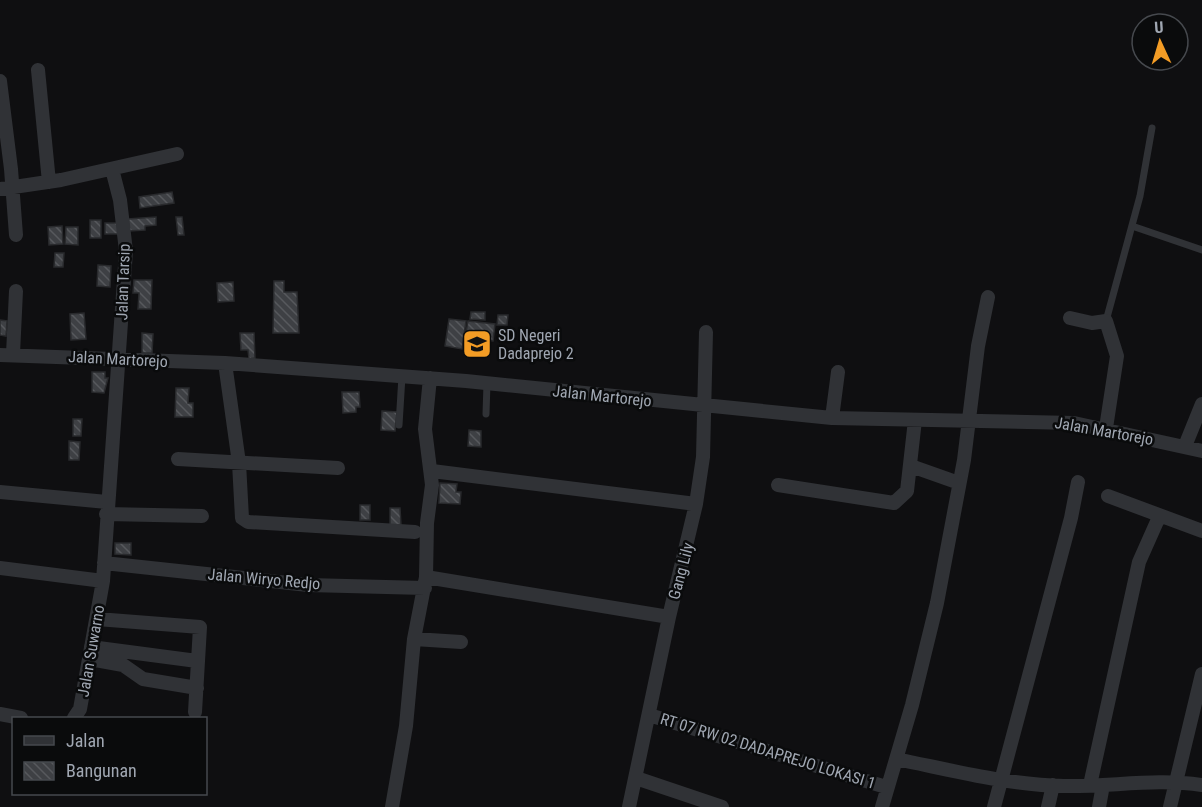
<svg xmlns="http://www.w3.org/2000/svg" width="1202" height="807" font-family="'Roboto Condensed',sans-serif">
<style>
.building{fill:url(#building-back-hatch);stroke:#292a2d;stroke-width:1.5}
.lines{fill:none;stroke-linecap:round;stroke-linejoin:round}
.lane{stroke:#303236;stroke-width:7}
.street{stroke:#303236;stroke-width:14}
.labels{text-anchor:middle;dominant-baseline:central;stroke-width:5;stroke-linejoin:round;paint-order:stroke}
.street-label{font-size:16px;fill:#a0a7b2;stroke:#0a0b0c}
.poi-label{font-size:16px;fill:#a0a7b2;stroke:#0a0b0c;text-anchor:start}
</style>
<defs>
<pattern id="building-back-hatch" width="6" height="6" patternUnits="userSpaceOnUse" patternTransform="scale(1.5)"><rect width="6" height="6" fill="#3e4044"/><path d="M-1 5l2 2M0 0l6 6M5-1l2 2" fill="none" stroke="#57595d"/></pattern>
</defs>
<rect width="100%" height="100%" fill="#0f0f11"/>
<!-- building -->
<path class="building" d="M172,192L174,203L140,208L139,197Z
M156,217V225L145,226V230L129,231L128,219Z
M176,217H182L184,235H178Z
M90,220H101V238H90Z
M105,223H118V234H105Z
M62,226L63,244L49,245L48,227Z
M66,227H78V245L65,244Z
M55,253H64L63,267H54Z
M98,265L111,266L110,287L97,286Z
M134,280H152L151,309H138L139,293H133Z
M274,281H284V292H297L299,333H273Z
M233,282L234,301L218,302L217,283Z
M471,312H485V320L470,319Z
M84,313L86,339L71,340L70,314Z
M498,315H508L507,325H497Z
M449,319L466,321L462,349L445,346Z
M0,320L7,321L6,336L0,335Z
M468,321L495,324L493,341L465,338Z
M142,333L153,334L152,353H142Z
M240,333H254L255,358L249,359L248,350H241Z
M92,372H105V378H108L104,393L92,392Z
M176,388H189L188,403H193V417H175Z
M342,392H359L360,407H356V412L343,413Z
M382,411L397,412L395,431L381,430Z
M73,419H82L81,436H73Z
M469,430L481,431V447L468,446Z
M69,441L80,442L79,460H69Z
M440,483L457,484L456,492H461L460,504L439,503Z
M360,505H370V520H360Z
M390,508H400L401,525H390Z
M115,543H131V555L115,554Z"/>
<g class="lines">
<!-- lane -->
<path class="lane" d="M1132,226L1202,250
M1106,321L1140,196L1152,128
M486,414L487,383
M399,425L402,376"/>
<!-- street -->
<path class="street" d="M38,70L49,182
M0,81L11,169L16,235
M0,189L61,180L177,154
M1070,318L1092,323L1106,321L1117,356L1106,428
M13,354L16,291
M0,355L225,363L466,381L832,418L1074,423L1202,451
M225,363L239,463L242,518L248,522L415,532
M832,418L838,372
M1185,446L1202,404
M178,459L338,468
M911,466L959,483
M432,471L696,504
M778,485L894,503L907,491L915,420
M0,492L107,502
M1108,496L1202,531
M106,514L202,516
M104,563L308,585L425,588
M0,568L103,581
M426,577L669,617
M97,619L200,627L195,712
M414,639L461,642
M91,647L197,661
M90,659L123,665L143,679L197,688
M0,714L21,718
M649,715L886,787
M74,718L80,709L103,581L126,251L120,200L112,169
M896,759C951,770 1008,785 1064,786C1110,787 1156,778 1202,785
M636,778L722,807
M1090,785L1139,562L1159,517
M392,807L406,726L414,639L426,577L427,523L432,485L425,429L430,378
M629,807L669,617L696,504L703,457L706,332
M882,807L912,705L937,603L964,460L978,346L988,297
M994,807L1071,518L1078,482
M1048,807L1053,785
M1099,807L1103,785
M1170,807L1202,674"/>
</g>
<!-- icons -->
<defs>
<g id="school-square" transform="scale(1.5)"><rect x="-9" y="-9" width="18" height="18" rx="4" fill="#f39c25" stroke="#0a0b0c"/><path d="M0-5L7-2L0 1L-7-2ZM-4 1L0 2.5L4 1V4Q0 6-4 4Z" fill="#111"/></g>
</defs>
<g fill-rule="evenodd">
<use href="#school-square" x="477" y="344"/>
</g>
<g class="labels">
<!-- street labels -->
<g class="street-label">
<text transform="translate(123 282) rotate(-88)">Jalan Tarsip</text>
<text transform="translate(118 359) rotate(3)">Jalan Martorejo</text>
<text transform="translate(602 396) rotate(6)">Jalan Martorejo</text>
<text transform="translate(1104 431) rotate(10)">Jalan Martorejo</text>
<text transform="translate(681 571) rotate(-75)">Gang Lily</text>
<text transform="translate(264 579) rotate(5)">Jalan Wiryo Redjo</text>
<text transform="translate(91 651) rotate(-80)">Jalan Suwarno</text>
<text transform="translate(768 751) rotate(17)">RT 07 RW 02 DADAPREJO LOKASI 1</text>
</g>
<!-- poi labels -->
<g class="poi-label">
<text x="498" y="335">SD Negeri<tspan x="498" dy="18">Dadaprejo 2</tspan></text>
</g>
</g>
<!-- legend -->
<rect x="12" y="717" width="195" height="78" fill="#0a0b0c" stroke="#46494e" stroke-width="1.5"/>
<rect x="24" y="736" width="30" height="9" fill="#303236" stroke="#46494e" stroke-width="1.5"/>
<text x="66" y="747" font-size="18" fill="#a0a7b2">Jalan</text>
<rect x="24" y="762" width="30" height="18" fill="url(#building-back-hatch)" stroke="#46494e" stroke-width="1.5"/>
<text x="66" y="777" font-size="18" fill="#a0a7b2">Bangunan</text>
<!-- north arrow -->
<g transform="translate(1160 42) rotate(356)"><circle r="28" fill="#0a0b0c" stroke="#46494e" stroke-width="1.5"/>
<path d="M0-4.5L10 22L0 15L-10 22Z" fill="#f39c25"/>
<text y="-9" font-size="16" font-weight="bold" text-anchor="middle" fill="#a0a7b2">U</text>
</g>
</svg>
